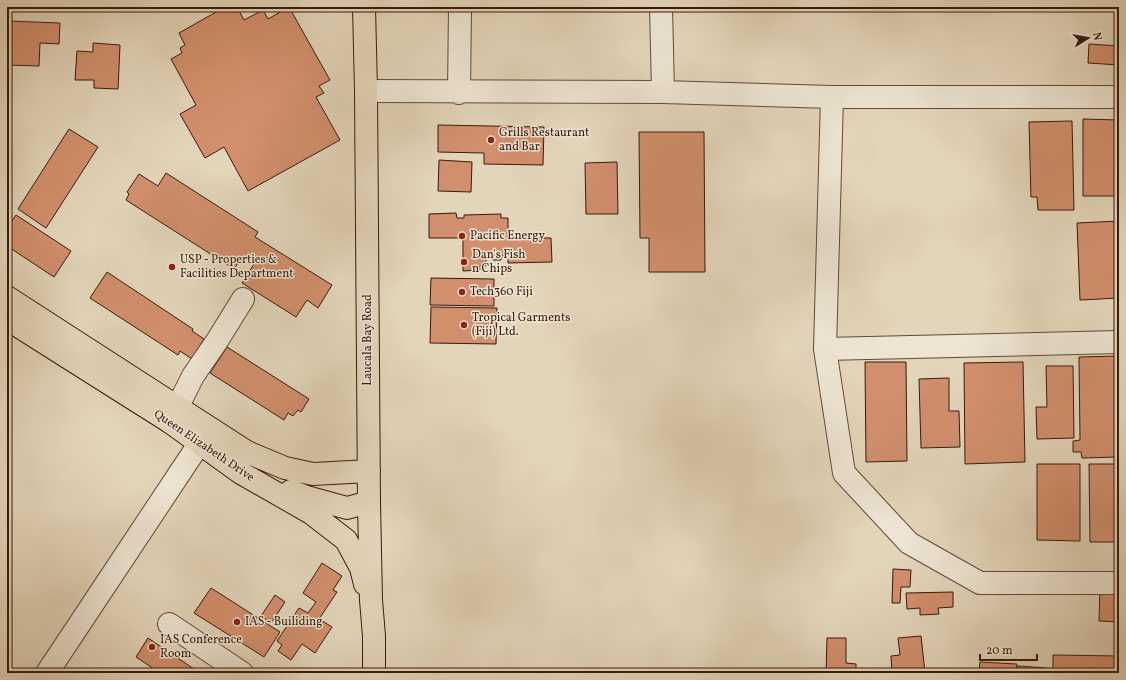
<svg xmlns="http://www.w3.org/2000/svg" width="1126" height="680" font-family="Vollkorn,serif">
<style>
.building{fill:#d28f6d;stroke:#38190c}
.lines{fill:none;stroke-linecap:round;stroke-linejoin:round}
.minor-casing{stroke:#634838;stroke-width:24}
.major-casing{stroke:#38190c;stroke-width:24}
.minor{stroke:#ede4d2;stroke-width:22}
.major{stroke:#e3d5ba;stroke-width:22}
.poi-dot{fill:#8f2418;stroke:#ede4d2;stroke-width:1.5}
.labels{text-anchor:middle;dominant-baseline:central;stroke-width:3;stroke-linejoin:round;paint-order:stroke}
.poi-label{font-size:12px;fill:#38190c;stroke:#ede4d2;text-anchor:start}
.street-label{font-size:12px;fill:#38190c;stroke:#ede4d2}
</style>
<rect width="100%" height="100%" fill="#e3d5ba"/>
<filter id="stains"><feTurbulence type="fractalNoise" baseFrequency=".005" numOctaves="4"/><feColorMatrix values="0 0 0 0 .2 0 0 0 0 .09 0 0 0 0 .02 0 0 0 .5 -.17"/></filter>
<radialGradient id="worn" r=".72"><stop offset=".6" stop-color="#630" stop-opacity="0"/><stop offset="1" stop-color="#630" stop-opacity=".3"/></radialGradient>
<!-- building -->
<path class="building" d="M225,7H237L244,20L263,10L268,19L289,7L330,80L319,86L324,93L316,97L340,140L248,191L224,147L205,158L180,114L196,105L171,59L182,53L180,48L185,45L179,33Z
M7,21L60,23L59,44L40,43L39,66L7,65L8,35H7Z
M93,43L120,45L118,89L94,88V80H75L77,51L93,52Z
M1089,44L1119,46V65L1088,63Z
M1083,119L1119,120V196H1083Z
M1072,121L1074,210H1038L1037,197H1031L1029,122Z
M438,125L544,127L543,165L484,164V153L438,152Z
M69,129L98,147L46,228L18,209Z
M639,132H704L705,272H649V238H640Z
M439,160L472,162L471,192L438,191Z
M617,162L618,214H586L585,163Z
M166,173L258,232L255,237L332,285L318,308L307,300L296,317L242,283L254,264L242,257L234,269L126,200L129,194L127,192L139,174L158,186Z
M456,213L457,218H464V215L501,214V218H508V238H551L552,262L508,263V256H501V260H493L492,257L486,258V266H480V270L463,271V238H429V214Z
M16,215L71,251L54,277L7,246V228Z
M1119,221V298L1080,300L1077,223Z
M107,272L193,329L192,331L204,339L192,359L180,351L178,355L90,298Z
M431,278L494,279V306L430,305Z
M431,307L497,308L496,344L430,343Z
M227,347L309,399L301,412L298,410L293,416L288,413L284,420L210,373Z
M1119,356V457L1082,458L1081,452H1073V441L1080,440L1079,357Z
M865,362H906L907,461L866,462Z
M1023,362L1025,462L965,464L964,363Z
M1046,366H1073L1074,438L1037,439L1036,407H1047Z
M949,378V411H959L960,447L921,448L919,379Z
M1037,464H1080V541L1037,540Z
M1089,464H1119V542H1090Z
M322,563L342,576L333,590L337,592L319,619L332,627L315,653L302,644L291,660L278,651L282,645L277,641L299,608L308,613L316,602L303,593Z
M893,569L911,570L910,587H901L900,603H892Z
M211,588L280,632L264,657L194,613Z
M1100,588L1119,589V622L1099,621Z
M953,592V607L938,608L939,614L920,615V608L907,609L906,593Z
M275,595L285,602L271,623L261,616Z
M921,636L925,673H892L891,656L900,655L898,638Z
M148,638L200,673H160L136,657Z
M827,638H846V663L856,664V673H826Z
M1053,655L1119,656V673H1053Z
M980,662L1017,664L1016,673H979Z
M1018,666L1047,668L1046,673H1017Z"/>
<g class="lines">
<!-- minor casing -->
<g class="minor-casing">
<path id="minor" d="M661,7L663,92
M366,91L663,92L832,97H1119
M459,93L460,7
M832,97L825,349L844,473L909,543L980,583H1119
M825,349L1119,342
M170,422L193,376L217,341L243,299
M169,624L242,673
M47,673L199,444"/>
</g>
<!-- major casing -->
<g class="major-casing">
<path id="major" d="M364,7L366,91L369,502L371,600L374,636V673
M7,297L247,452L285,468L313,474L369,471
M7,319L170,422L241,473L311,513L346,540L361,568L365,584
M291,491L307,497L347,508L369,502"/>
</g>
<!-- minor -->
<use href="#minor" class="minor"/>
<!-- major -->
<use href="#major" class="major"/>
</g>
<!-- markers -->
<g class="poi-dot">
<circle cx="491" cy="140" r="4"/>
<circle cx="462" cy="236" r="4"/>
<circle cx="464" cy="262" r="4"/>
<circle cx="172" cy="267" r="4"/>
<circle cx="462" cy="292" r="4"/>
<circle cx="464" cy="325" r="4"/>
<circle cx="237" cy="622" r="4"/>
<circle cx="152" cy="647" r="4"/>
</g>
<g class="labels">
<!-- poi labels -->
<g class="poi-label">
<text x="499" y="133">Grills Restaurant<tspan x="499" dy="14">and Bar</tspan></text>
<text x="470" y="236">Pacific Energy</text>
<text x="472" y="255">Dan's Fish<tspan x="472" dy="14">n Chips</tspan></text>
<text x="180" y="260">USP - Properties &amp;<tspan x="180" dy="14">Facilities Department</tspan></text>
<text x="470" y="292">Tech360 Fiji</text>
<text x="472" y="318">Tropical Garments<tspan x="472" dy="14">(Fiji) Ltd.</tspan></text>
<text x="245" y="622">IAS - Builiding</text>
<text x="160" y="640">IAS Conference<tspan x="160" dy="14">Room</tspan></text>
</g>
<!-- street labels -->
<g class="street-label">
<text transform="translate(368 340) rotate(-90)">Laucala Bay Road</text>
<text transform="translate(204 446) rotate(34)">Queen Elizabeth Drive</text>
</g>
</g>
<!-- margin -->
<rect width="1126" height="680" fill="none" stroke="#e3d5ba" stroke-width="24"/>
<rect x="8" y="8" width="1110" height="664" fill="none" stroke="#38190c" stroke-width="2"/>
<rect x="12" y="12" width="1102" height="656" fill="none" stroke="#38190c"/>
<!-- north arrow -->
<g transform="translate(1088 38) rotate(79)" stroke="#ede4d2" stroke-width="3" paint-order="stroke">
<path d="M0-3L7 15L0 10L-7 15Z" fill="#38190c"/>
<text y="-6" font-size="11" font-weight="bold" text-anchor="middle" fill="#38190c">N</text>
</g>
<!-- scale -->
<path d="M980 654v6h57v-6" fill="none" stroke="#38190c" stroke-width="2"/>
<text x="986" y="654" font-size="12" fill="#38190c" stroke="#ede4d2" stroke-width="3" paint-order="stroke">20 m</text>
<rect width="100%" height="100%" filter="url(#stains)"/>
<rect width="100%" height="100%" fill="url(#worn)"/>
</svg>
